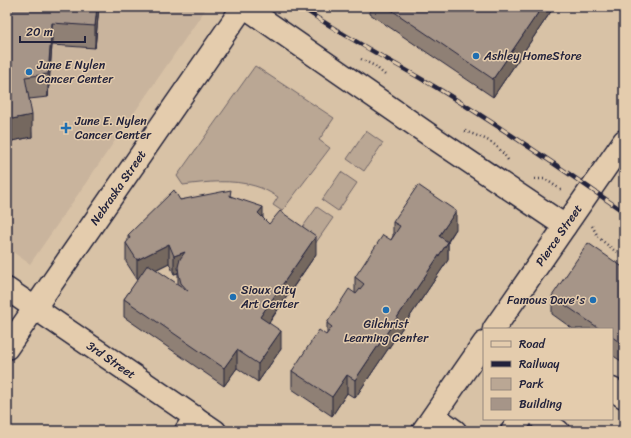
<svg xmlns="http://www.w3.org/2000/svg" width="631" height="438" font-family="Sriracha,sans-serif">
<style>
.built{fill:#c9b49d}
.green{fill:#baa794;stroke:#6e6468}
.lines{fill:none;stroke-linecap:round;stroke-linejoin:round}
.minor-casing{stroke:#22223b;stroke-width:25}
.major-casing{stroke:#22223b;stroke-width:25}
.path{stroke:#22223b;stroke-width:2.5;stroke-dasharray:1 3;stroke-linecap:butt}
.minor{stroke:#e4ccad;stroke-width:22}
.major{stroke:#e4ccad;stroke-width:22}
.rail-casing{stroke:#22223b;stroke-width:4.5}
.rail{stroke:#e4ccad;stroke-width:3;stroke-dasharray:9;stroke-linecap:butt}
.wall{fill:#8f8075;stroke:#22223b;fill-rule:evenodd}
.shaded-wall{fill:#74685f;stroke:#22223b}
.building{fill:#a69588;stroke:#22223b}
.poi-dot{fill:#1f6fb2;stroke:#e4ccad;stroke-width:1.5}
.labels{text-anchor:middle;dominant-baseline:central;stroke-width:3;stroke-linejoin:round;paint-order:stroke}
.poi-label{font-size:12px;fill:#22223b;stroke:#e4ccad;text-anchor:start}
.street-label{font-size:12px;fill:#22223b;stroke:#e4ccad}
</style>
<rect width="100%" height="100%" fill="#d8c2a6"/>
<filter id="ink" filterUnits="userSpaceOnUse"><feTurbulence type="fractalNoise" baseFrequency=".025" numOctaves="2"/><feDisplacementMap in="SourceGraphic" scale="8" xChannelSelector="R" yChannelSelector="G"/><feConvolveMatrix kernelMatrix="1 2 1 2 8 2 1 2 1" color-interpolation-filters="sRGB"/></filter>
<g filter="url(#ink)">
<!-- built -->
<path class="built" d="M7,7H207L30,264L7,248Z"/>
<!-- green -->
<path class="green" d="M255,66L334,118L319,140L330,148L282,211L273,205L278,197C271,193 263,188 255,186C232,179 207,182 183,185L177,176Z
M366,131L383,143L364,171L347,159Z
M341,172L357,183L338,211L322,200Z
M317,207L333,218L315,244L299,232Z"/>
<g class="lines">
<!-- minor casing -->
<g class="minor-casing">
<path id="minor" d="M245,7L431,136L565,226
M612,389L624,397
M434,416L455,431
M541,419L558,431
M186,431L195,417
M512,431L521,419"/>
</g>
<!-- major casing -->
<g class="major-casing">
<g id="major">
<path id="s1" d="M7,289L215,431"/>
<path id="s2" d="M494,329L624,141"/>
<path id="s3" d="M7,348L243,7"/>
<path d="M423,431L484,343"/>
</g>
</g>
<!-- path -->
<path class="path" d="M361,59L375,66L385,75
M465,131C487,140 494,140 508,160
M535,179H545L563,191
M592,226L599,238L615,251L624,253"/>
<!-- minor -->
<use href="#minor" class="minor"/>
<!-- major -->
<use href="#major" class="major"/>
<!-- rail casing -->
<g class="rail-casing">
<path id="rail" d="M301,7C346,38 395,63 442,91C504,129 564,170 624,212"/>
</g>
<!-- rail -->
<use href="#rail" class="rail"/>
</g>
<!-- wall -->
<path class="wall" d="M7,7H99L95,48L52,45L48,97L29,99L32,137L7,142Z
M370,7H554L493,97L370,14Z
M231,196L263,218L269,224L316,254L269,323L281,349L258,382L237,368L224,386L124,317V299L139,278L137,279L126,262V243L128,241V235L180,200ZM169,263L174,274L178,273V285L155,270Z
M393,222L456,229L448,242V260L355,398L347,393L332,416L292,389V371L327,334V323L355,293V277L391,240L393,236Z
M624,268V363L612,355V329H573L552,314V296Z"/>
<!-- shaded-wall -->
<path class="shaded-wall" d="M97,7H99L95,48V26Z
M542,7H554L493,97V79Z
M52,23V45L48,97V74Z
M32,115V137L7,142V120Z
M263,207V225L258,213Z
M456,211V229L439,254V236Z
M316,236V254L260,335V317Z
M448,242V260L355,398V380Z
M169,244V263L137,279V260Z
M185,252L178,273L174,274V256Z
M281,331V349L258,382V364Z
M237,350V368L224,386V368Z
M347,375V393L332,416V397Z"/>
<!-- building -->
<path class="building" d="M7,7H97L95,26L52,23L48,74L25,77L32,115L7,120Z
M387,7H542L493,79Z
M418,185L456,211L439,236L448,242L355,380L347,375L332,397L292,371L319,330L326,335L332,327L327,323L349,289L356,294L364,284L355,277L383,235L391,240L400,226L393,222Z
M174,190L180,200L231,190L230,196L263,207L258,213L269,224L280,211L316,236L260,317L281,331L258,364L237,350L224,368L124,299L148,264L188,291L181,283L179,275L178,267L180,259L185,252L174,256L169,244L137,260L126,243L130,238L128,235Z
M588,243L624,268V345L612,337V329H600L552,296Z"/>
</g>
<!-- markers -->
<g class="poi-dot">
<circle cx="476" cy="56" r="4"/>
<circle cx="29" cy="72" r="4"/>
<path d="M64 122h4v4h4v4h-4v4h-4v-4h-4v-4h4z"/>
<circle cx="233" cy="297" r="4"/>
<circle cx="593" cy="300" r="4"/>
<circle cx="386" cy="310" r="4"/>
</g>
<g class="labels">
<!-- poi labels -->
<g class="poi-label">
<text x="484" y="56">Ashley HomeStore</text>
<text x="37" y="65">June E Nylen<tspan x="37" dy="14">Cancer Center</tspan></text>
<text x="75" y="121">June E. Nylen<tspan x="75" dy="14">Cancer Center</tspan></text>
<text x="241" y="290">Sioux City<tspan x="241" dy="14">Art Center</tspan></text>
<text x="585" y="300" text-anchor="end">Famous Dave's</text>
<text x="386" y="324" text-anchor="middle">Gilchrist<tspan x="386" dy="14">Learning Center</tspan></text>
</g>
<!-- street labels -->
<g class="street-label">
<text stroke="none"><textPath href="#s3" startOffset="195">Nebraska Street</textPath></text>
<text stroke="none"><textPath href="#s2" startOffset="114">Pierce Street</textPath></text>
<text stroke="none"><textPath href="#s1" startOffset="126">3rd Street</textPath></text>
</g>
</g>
<!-- margin -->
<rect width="631" height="438" fill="none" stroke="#e4ccad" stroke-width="24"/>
<rect x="12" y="12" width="607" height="414" fill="none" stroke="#22223b" stroke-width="1.5" filter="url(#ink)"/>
<!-- legend -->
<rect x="483" y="328" width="130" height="92" fill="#e4ccad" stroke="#96887f"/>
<rect x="491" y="341" width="20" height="6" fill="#e4ccad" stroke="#96887f"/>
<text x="519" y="348" font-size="12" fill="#22223b">Road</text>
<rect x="491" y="361" width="20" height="6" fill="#22223b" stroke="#96887f"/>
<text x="519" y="368" font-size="12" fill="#22223b">Railway</text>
<rect x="491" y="378" width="20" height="12" fill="#baa794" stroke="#96887f"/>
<text x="519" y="388" font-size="12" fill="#22223b">Park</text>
<rect x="491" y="398" width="20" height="12" fill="#a69588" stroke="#96887f"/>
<text x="519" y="408" font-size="12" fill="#22223b">Building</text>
<!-- scale -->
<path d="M20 36v6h65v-6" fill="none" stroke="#22223b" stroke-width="2"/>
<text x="26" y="36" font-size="12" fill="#22223b" stroke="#e4ccad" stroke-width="3" paint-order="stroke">20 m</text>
</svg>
